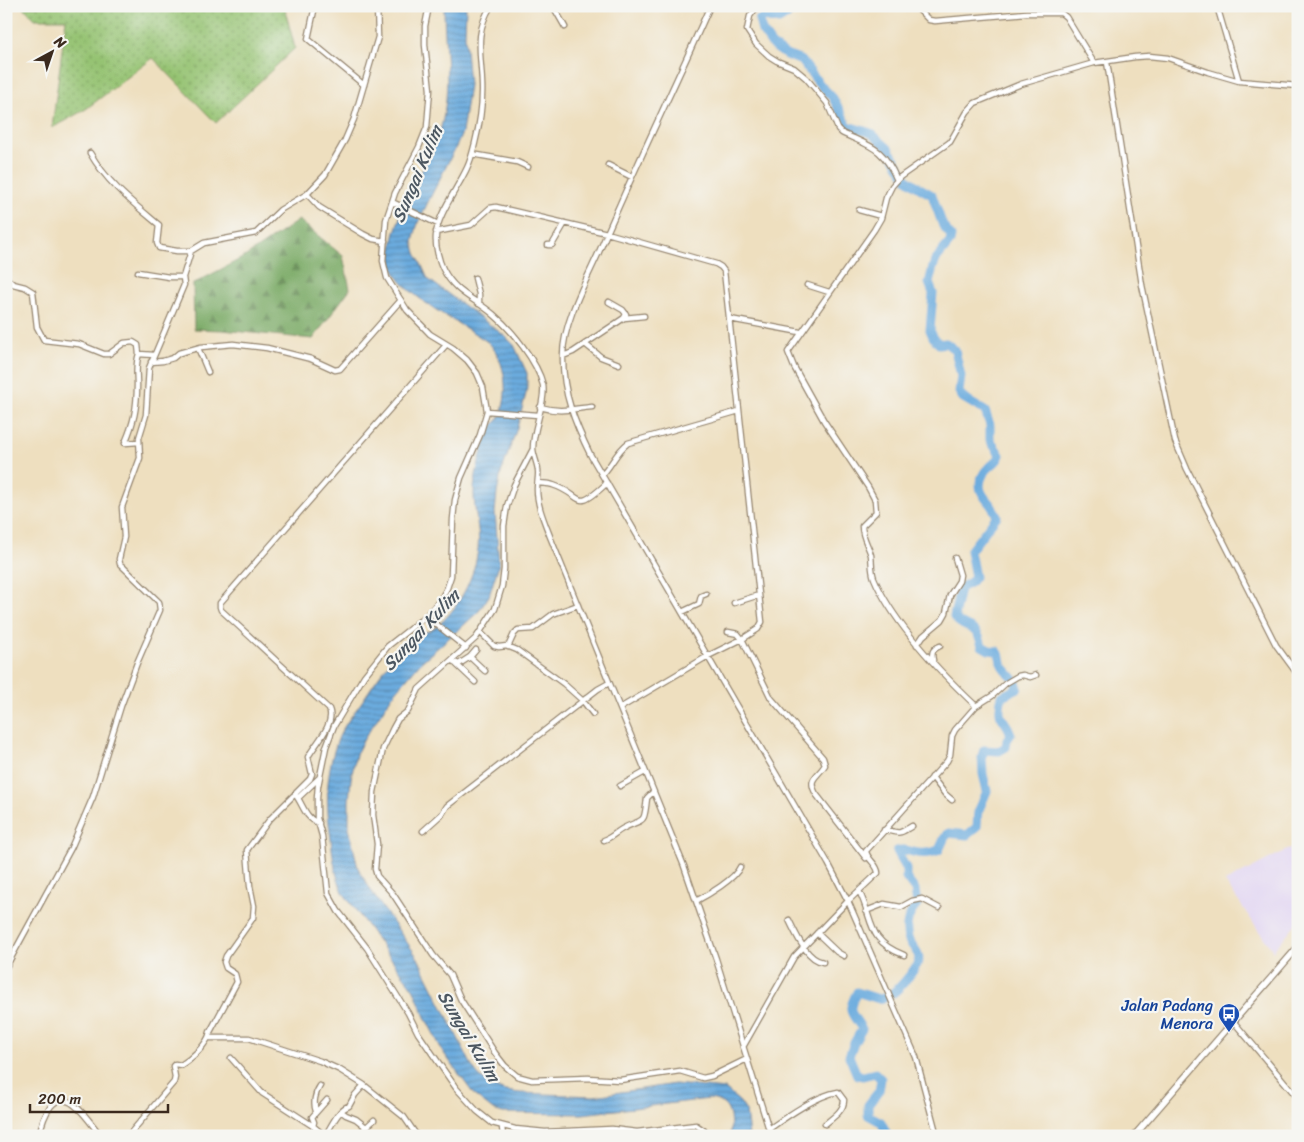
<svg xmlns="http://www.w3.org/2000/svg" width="1304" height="1142" font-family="Sriracha,sans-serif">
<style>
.built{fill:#e1d4f3}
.grass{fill:url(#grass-dots);stroke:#687648}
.forest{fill:url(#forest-firs);stroke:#5a6a41}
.water{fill:url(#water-rules);stroke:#536a7e}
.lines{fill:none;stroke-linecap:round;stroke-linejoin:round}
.river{stroke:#6babde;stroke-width:9}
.minor-casing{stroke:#94846e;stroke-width:7}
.major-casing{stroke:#94846e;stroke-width:8}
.minor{stroke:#fff;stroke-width:4.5}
.major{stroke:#fff;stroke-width:5.5}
.labels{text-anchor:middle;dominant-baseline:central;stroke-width:4.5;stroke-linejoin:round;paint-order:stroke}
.transit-label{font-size:16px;fill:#164399;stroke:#f6f6f2;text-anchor:end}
.water-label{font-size:18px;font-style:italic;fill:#4c5761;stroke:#f6f6f2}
</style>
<defs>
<pattern id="grass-dots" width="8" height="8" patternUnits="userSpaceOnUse" patternTransform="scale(1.25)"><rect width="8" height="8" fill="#95c372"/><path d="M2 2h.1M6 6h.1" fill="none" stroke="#7b9f5d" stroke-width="1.8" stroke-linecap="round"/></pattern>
<pattern id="forest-firs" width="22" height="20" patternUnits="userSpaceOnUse" patternTransform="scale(1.25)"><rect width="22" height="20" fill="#78a964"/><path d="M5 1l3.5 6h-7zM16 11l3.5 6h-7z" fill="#648a52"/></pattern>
<pattern id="water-rules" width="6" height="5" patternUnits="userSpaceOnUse" patternTransform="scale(1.25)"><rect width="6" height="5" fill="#6babde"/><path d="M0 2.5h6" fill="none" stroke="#598bb3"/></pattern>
</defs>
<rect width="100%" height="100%" fill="#f6f6f2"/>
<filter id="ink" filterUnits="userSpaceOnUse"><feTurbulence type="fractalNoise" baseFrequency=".02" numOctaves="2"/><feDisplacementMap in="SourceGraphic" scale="10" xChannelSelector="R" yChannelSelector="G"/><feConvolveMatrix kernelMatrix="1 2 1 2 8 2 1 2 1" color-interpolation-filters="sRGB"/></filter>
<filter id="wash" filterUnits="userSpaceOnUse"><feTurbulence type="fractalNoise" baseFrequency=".0096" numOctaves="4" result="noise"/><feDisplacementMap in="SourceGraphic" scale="20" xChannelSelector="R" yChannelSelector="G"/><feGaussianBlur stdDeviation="1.12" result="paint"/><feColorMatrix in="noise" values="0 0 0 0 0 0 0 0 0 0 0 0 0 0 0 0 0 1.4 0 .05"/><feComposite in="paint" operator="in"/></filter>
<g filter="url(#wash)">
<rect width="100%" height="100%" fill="#eedfbf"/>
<!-- built -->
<path class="built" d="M1298,844V921L1273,951L1225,882Z"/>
<!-- grass -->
<path class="grass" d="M22,6H284L295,48L216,123L153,58L86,109L52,128L66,19H35Z"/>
<!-- forest -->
<path class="forest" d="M299,220L343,256L350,289L313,339L222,330L194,329L193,284L246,256Z"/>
<!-- water -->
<path class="water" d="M444,6H466L465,36L469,85L462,133L457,145L428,202L417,226L413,242L416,253L428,279L505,336L514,345L527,373V390L517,428L501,473L497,493L495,512L499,564L489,596L479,611L464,625L420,663L393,695L364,739L356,754L351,779L349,800V828L358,868L373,894L418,958L473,1068L478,1075L488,1084L505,1091L520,1093L594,1096L675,1084L725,1089L740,1102L746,1111L749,1136H730C732,1117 731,1101 709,1099L582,1114L503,1113L493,1110L475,1096L443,1052L425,1017L414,990L344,894C335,876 333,859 331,839C326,805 325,775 337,742C342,726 356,711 365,697C375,682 386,665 400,652C405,647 412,639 419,634C424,632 429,632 433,629C442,623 451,613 457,604C471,583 481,555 478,529C476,513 472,497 475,480C478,464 484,440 492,426C494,423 498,421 499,418C510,395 506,361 489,343C464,325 413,301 397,276C374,238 431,165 441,127C452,87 444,47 444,6Z"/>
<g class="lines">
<!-- river -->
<path class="river" d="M791,6L787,15L779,20L764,17L759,20L762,31L772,45L786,55L802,61L817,81L833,98L848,126L871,133L888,148L907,179L918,187L932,195L943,226L951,236L950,242L937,258L933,267L929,283L933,293L930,330L933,337L939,344L946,343L955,350L961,376L959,392L963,398L985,411L990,425V440L1000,455C997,464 988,466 984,473C972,494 991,499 997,516L970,551L975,577L971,582L960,588L954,617C965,632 976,621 982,646L989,650L997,651C1002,656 999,659 1002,665C1007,674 1016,677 1018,688L1002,696C996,722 1004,714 1011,734L1007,740L1006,747L999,751L984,750L982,756L983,774L987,791L978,812L977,827L967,835L949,833L945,837L939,850C932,853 925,854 918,853C910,852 905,848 897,851L906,868V878L915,890L917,905C908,914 904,928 909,941C912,946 918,952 919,958C919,966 900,988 893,993
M887,997L879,999L857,992C846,1013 851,1011 862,1029L854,1043L849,1056L857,1075L863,1076L875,1073L881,1079L879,1091L868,1105V1115L881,1122L888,1136"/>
</g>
</g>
<g filter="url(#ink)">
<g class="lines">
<!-- minor casing -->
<g class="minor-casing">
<path id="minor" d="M315,6L308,39L364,85
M429,6L425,26V45L430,90L427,127L419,147L395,193L386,220L383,261L387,278L407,310L430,334L453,348L467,360L477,373L483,387L487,411L480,435L461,478L455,500L453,519L451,576L447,588L441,599L426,616L388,646L364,676L334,726L326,747L318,786L317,798V818L322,836L328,893L338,911L367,948L408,1013L418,1033L456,1088L477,1111L492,1123L515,1129L545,1132L612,1129L637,1132L696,1125L712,1136
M491,6C474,33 481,53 482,83C483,103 480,123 475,143C473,151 471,160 467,168C459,186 436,217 436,236C435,246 439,261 443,269C455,293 474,298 493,314C512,330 537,361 543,385C546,401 533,429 533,448C533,455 537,462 538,470C539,476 537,482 537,489C537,506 545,523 551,539L684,866L716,959L771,1136
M553,6L565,27
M710,6C674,88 634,169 599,252C586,281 563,323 563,355C562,392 575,424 591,456L828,863L848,901L916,1057L937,1136
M780,6L776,8H756L750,16L747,30L756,44L769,56L777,61L794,68L806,78L827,103L838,129L842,133C872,147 883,147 897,180
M915,6L929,20L935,21L1026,13H1061L1066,17L1094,63
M1217,6L1239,81
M1107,62L1142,285L1175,441L1187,469L1276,645L1298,675
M90,153C108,184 132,202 159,225L157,243L159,248L177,251H191L204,243L256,233L280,210L307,194L325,175L345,140L354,119L378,37L377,6
M472,154L517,162L528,167
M608,165L632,177
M307,194L319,207L363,234L373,239L385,241
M392,202L438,224
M859,210L881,216
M436,232L471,225L490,208L496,207L607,233L716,264L721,267L724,271L762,622L758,629L744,638L708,656L620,708
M548,245H552L565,223
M138,272L169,277H183
M6,278L13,284L25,287L33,292L37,327L44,340L79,344L104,354H109L124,343L133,342L138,345L139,354L154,355
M475,278L479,294V304
M807,285L829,292
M624,318L644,316
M730,319L800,332
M585,344L601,357L619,364
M198,348L208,372
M139,354C135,365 137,374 137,385C137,408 134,422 125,443L139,442
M563,356L573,352L624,318L626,314L623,310L609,302
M151,362L163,361L173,358L179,353L201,347L233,344L267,348L311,359L335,370L340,369L401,300
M540,407C561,413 571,409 592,407
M487,411L538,415
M533,449L514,485L507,506L504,526V569L502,586L495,609L476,638L419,689L408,711L398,719L393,728L383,749L374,792L373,815L377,844L375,869L377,876L393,894L433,955L450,975L461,1000L495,1053L505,1066L517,1076L532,1080L588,1078L620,1080L680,1071L703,1078L712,1076L747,1059
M602,475C612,465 616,452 628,443L739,411
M538,483C543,484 548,483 553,485C584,495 574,514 607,483
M734,603L759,595
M682,612L699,604L701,596L706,594
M426,616L466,648
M480,632L494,646L499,647L507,646L517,650L564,684L583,701L593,714
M728,632L738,634L742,639L771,698L823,758L825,765C817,778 807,778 816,794L866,858
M917,645L923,636L942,620L946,613L950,595L959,581L960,575L955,558
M508,647L514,634L518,630L533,629L553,614L578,605
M470,657L485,671
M933,660C931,652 933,649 940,646
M452,661L459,664L470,657L476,650
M456,664L475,682
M976,706C940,672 893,623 874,578C871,570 872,562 871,555C868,545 862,537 862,526L876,512L875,500L868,487L824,421L794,367L788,352L874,230L881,218L886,198L892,186L900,177L950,142L967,112L975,103L1021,84L1094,63L1135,57L1149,56L1168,58L1208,72L1239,81L1298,86
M932,777L945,794L952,800
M620,786L645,772
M295,794C303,804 305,819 319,823
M298,798L319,778
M884,830C900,832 896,836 912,826
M423,831L442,814L447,806L598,689L609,683
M604,840C611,838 615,833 622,829C644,817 644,827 647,798L653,792
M859,891C874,920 866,941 904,955
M696,901C708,895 735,879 740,867
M866,911L884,904L901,907L912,901L922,899L939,908
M789,920C796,934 806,959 823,962
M817,933L837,952L844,956
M6,967L71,848L93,797L121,706L137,663L160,610L159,602L120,564L119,559L124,537L122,507L140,458L139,438L146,415L149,368L184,285L183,277L191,251
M1233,1021L1298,1098
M209,1038H249L320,1061L340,1070L364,1085L404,1117L417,1136
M743,1047L794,957L848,901L878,873C878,864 867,860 866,851L947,761L950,755L952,736L955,730L976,706L992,696L1006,683L1018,676L1023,675L1030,677L1036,675
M231,1058L262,1093L313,1126L325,1136
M316,1111C313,1103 315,1093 320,1086
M342,1112L346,1115L356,1119L366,1127
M313,1126L314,1122L312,1117L327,1100
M502,1127L503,1136
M769,1129C786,1117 817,1095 838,1092L844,1100C844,1111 832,1118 825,1124
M361,1132L374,1120
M39,1136C41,1126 45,1114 51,1106C68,1085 90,1123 101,1136
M128,1136L174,1082L175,1077L173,1066L175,1064L181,1065C191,1059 208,1044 210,1032L237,982L235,974L226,968L224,962L226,956L253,918L254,906L250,886L247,850L270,819L310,779L312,774L308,757C314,745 336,724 329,709L221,610L220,607V603L446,345
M325,1136C331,1127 338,1109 349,1106L355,1095L364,1085"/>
</g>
<!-- major casing -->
<g class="major-casing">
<path id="major" d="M1134,1136L1298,947"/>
</g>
<!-- minor -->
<use href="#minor" class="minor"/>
<!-- major -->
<use href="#major" class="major"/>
</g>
</g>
<!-- icons -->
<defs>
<g id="bus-pin" transform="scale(1.125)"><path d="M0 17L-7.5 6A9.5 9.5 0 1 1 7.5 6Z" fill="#1a4fb4" stroke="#f6f6f2"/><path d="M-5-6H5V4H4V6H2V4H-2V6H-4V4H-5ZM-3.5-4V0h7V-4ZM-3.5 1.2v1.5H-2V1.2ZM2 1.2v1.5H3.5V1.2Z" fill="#fff"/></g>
</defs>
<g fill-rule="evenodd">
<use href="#bus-pin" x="1229" y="1014"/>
</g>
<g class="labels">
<!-- transit labels -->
<g class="transit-label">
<text x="1213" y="1005">Jalan Padang<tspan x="1213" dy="18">Menora</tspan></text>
</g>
<!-- water labels -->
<g class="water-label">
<text transform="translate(417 174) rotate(-67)">Sungai Kulim</text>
<text transform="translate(421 630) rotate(-47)">Sungai Kulim</text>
<text transform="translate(469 1036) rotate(59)">Sungai Kulim</text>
</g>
</g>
<!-- margin -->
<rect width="1304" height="1142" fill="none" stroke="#f6f6f2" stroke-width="25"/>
<!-- north arrow -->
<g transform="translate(52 52) rotate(40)" stroke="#f6f6f2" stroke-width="4" paint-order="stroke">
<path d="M0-4L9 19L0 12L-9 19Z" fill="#3b2a1e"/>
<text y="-8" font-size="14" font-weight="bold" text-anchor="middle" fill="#3b2a1e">N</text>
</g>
<!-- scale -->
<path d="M30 1104v8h138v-8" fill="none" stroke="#3b2a1e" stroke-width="2.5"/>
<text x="38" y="1104" font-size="15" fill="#3b2a1e" stroke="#f6f6f2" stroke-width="4" paint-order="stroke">200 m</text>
</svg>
